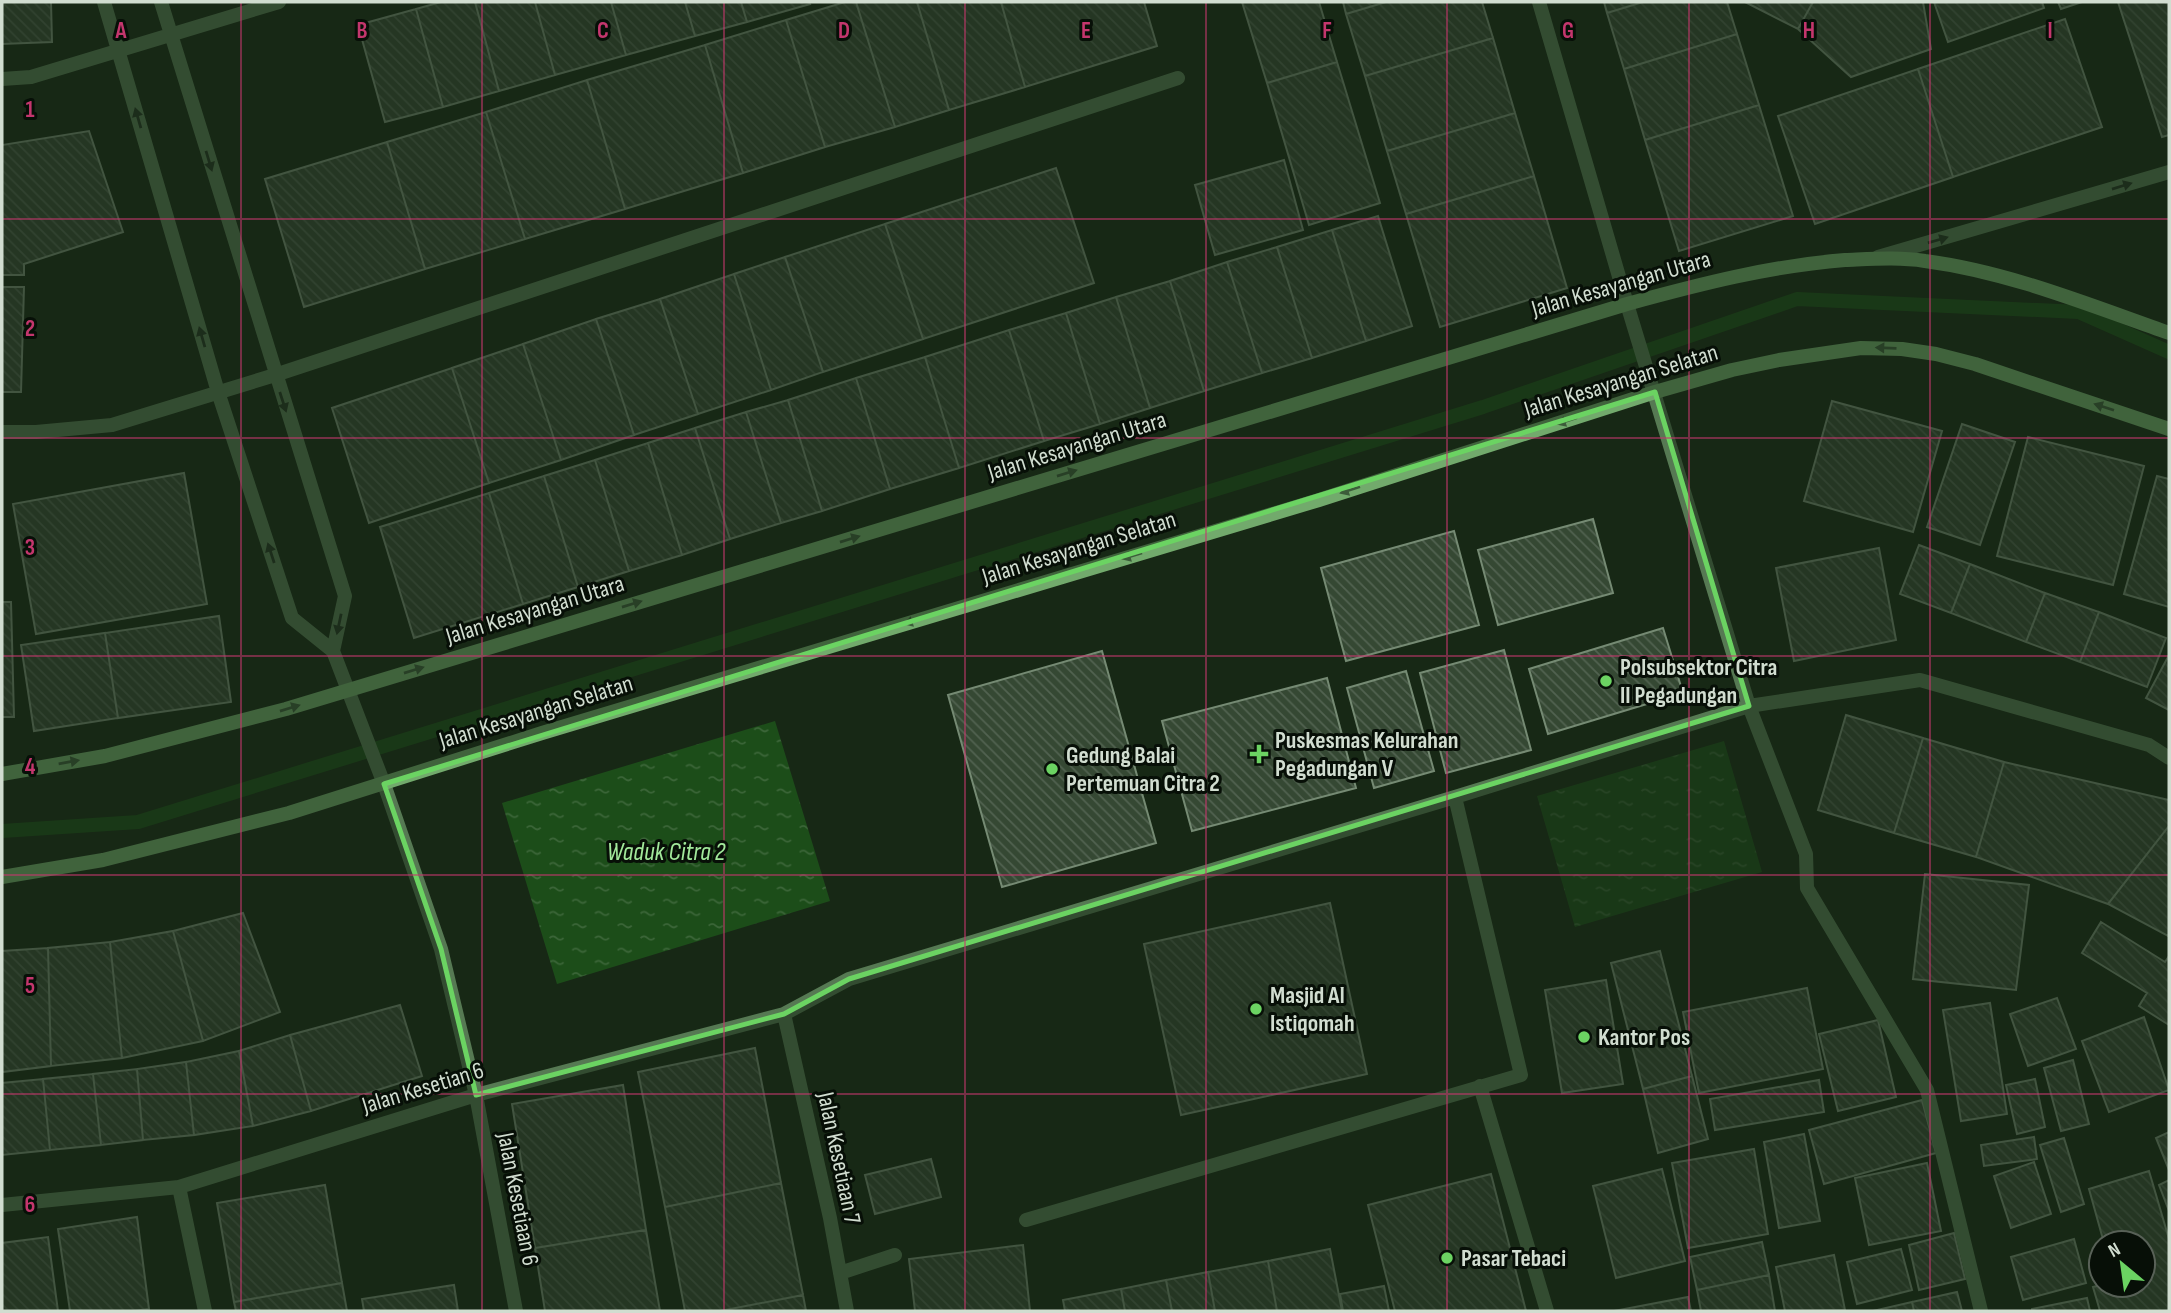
<svg xmlns="http://www.w3.org/2000/svg" width="2171" height="1313" font-family="'Sofia Sans Condensed',sans-serif">
<style>
.water{fill:url(#water-ripples)}
.lines{fill:none;stroke-linecap:round;stroke-linejoin:round}
.stream{stroke:#1c4d19;stroke-width:14}
.building{fill:url(#building-back-hatch);stroke:#758a73;stroke-width:2}
.street{stroke:#567953;stroke-width:14}
.secondary{stroke:#72aa6c;stroke-width:14}
.oneway{fill:#233422}
.oneway2{fill:#3c5c3a}
.marked{fill:none;stroke:#6bd362;stroke-width:5;stroke-linejoin:round}
.grid{fill:none;stroke:#c4366d;stroke-width:2;stroke-opacity:0.55}
.poi-dot{fill:#6bd362;stroke:#070f07;stroke-width:2.5}
.labels{text-anchor:middle;dominant-baseline:central;stroke-width:6;stroke-linejoin:round;paint-order:stroke}
.street-label{font-size:24px;fill:#d1ddd0;stroke:#070f07}
.poi-label{font-size:24px;font-weight:bold;fill:#d1ddd0;stroke:#070f07;text-anchor:start}
.water-label{font-size:26px;font-style:italic;fill:#a2e99b;stroke:#070f07}
.grid-label{font-size:23px;text-anchor:middle;font-weight:bold;fill:#c4366d;stroke:#070f07;stroke-width:6;stroke-linejoin:round;paint-order:stroke}
</style>
<defs>
<pattern id="water-ripples" width="26" height="14" patternUnits="userSpaceOnUse" patternTransform="scale(1.75)"><rect width="26" height="14" fill="#1c4d19"/><path d="M2 4q2-2 4 0t4 0M15 11q2-2 4 0t4 0" fill="none" stroke="#3c6639"/></pattern>
<pattern id="building-back-hatch" width="6" height="6" patternUnits="userSpaceOnUse" patternTransform="scale(1.75)"><rect width="6" height="6" fill="#354833"/><path d="M-1 5l2 2M0 0l6 6M5-1l2 2" fill="none" stroke="#516250"/></pattern>
</defs>
<rect width="100%" height="100%" fill="#172815"/>
<!-- water -->
<path class="water" d="M775,721L830,901L557,984L502,803Z
M1724,741L1762,872L1575,927L1537,796Z"/>
<g class="lines">
<!-- stream -->
<path class="stream" d="M2,831L138,822L1483,407L1797,299L2079,312L2169,352"/>
</g>
<!-- building -->
<path class="building" d="M2,2H51L52,42L2,44Z
M441,2H475L499,91L443,107L416,9Z
M475,2H535L555,75L499,91Z
M535,2H611L626,55L555,75Z
M611,2H685L695,36L626,55Z
M685,2H741L747,22L695,36Z
M741,2H809L810,4L747,22Z
M845,2H856L895,127L825,147L786,20Z
M856,2H917L949,110L895,127Z
M917,2H1001L1025,87L949,110Z
M1001,2H1144L1157,46L1025,87Z
M1242,2H1319L1337,62L1267,83Z
M1343,2H1386L1346,14Z
M1386,2H1482L1493,38L1365,76L1346,14Z
M1604,2H1643L1607,13Z
M1643,2H1727L1737,34L1624,69L1607,13Z
M1745,2H1813L1798,29Z
M1813,2H1923L1931,49L1851,77L1798,29Z
M1934,2H2042L2044,8L1948,42Z
M2058,2H2082L2061,9Z
M2118,2H2169V135L2162,137Z
M416,9L443,107L385,122L358,25Z
M2065,19L2102,127L1953,177L1918,69Z
M786,20L825,147L743,173L705,45Z
M1737,34L1759,105L1645,140L1624,69Z
M1493,38L1515,113L1387,151L1365,76Z
M705,45L743,173L625,209L587,80Z
M1337,62L1380,203L1309,225L1267,83Z
M1918,69L1953,177L1815,224L1778,116Z
M587,80L625,209L525,239L486,112Z
M1759,105L1793,216L1679,251L1645,140Z
M486,112L525,239L425,269L387,142Z
M1515,113L1534,176L1406,214L1387,151Z
M89,131L123,232L24,264V275H2V145Z
M387,142L425,269L304,307L265,179Z
M1284,160L1303,230L1215,255L1195,185Z
M1056,168L1094,283L923,339L885,224Z
M1534,176L1567,288L1440,327L1406,214Z
M1378,216L1412,326L1366,341L1332,230Z
M885,224L923,339L823,372L785,257Z
M1332,230L1366,341L1312,358L1277,247Z
M1277,247L1312,358L1262,373L1227,262Z
M785,257L823,372L771,390L734,274Z
M1227,262L1262,373L1204,391L1170,281Z
M734,274L771,390L698,414L660,299Z
M1170,281L1204,391L1150,408L1116,297Z
M2,287H24L21,392H2Z
M1116,297L1150,408L1100,424L1066,313Z
M660,299L698,414L634,435L596,319Z
M1066,313L1100,424L1044,441L1009,330Z
M596,319L634,435L561,460L523,344Z
M1009,330L1044,441L959,468L925,357Z
M523,344L561,460L489,483L452,368Z
M925,357L959,468L890,489L856,378Z
M452,368L489,483L369,523L332,408Z
M856,378L890,489L822,511L788,400Z
M788,400L822,511L781,523L746,412Z
M1832,401L1942,431L1913,532L1804,501Z
M746,412L781,523L730,539L695,428Z
M1962,424L2015,442L1980,545L1927,527Z
M695,428L730,539L682,555L648,443Z
M2028,437L2144,466L2113,585L1997,556Z
M648,443L682,555L629,571L595,460Z
M595,460L629,571L578,587L544,476Z
M184,473L207,604L36,634L13,504Z
M544,476L578,587L523,604L489,493Z
M2157,476L2169,479V607L2124,594Z
M489,493L523,604L414,638L380,527Z
M1593,519L1613,593L1498,625L1478,550Z
M1454,531L1479,625L1346,661L1321,568Z
M1919,545L1970,564L1951,613L1900,594Z
M1879,548L1896,640L1794,661L1776,568Z
M1970,564L2045,593L2026,642L1951,613Z
M2045,593L2099,612L2080,662L2026,642Z
M2,602H11L14,717H2Z
M2099,612L2166,638L2147,687L2080,662Z
M219,616L231,702L118,718L105,633Z
M1663,628L1683,693L1548,734L1529,669Z
M105,633L118,718L34,731L21,645Z
M1504,650L1531,750L1446,773L1420,673Z
M1102,651L1156,843L1002,887L948,695Z
M2169,655V710L2146,698Z
M1406,671L1434,771L1374,788L1347,688Z
M1327,678L1356,788L1192,831L1162,721Z
M1846,715L1923,738L1894,833L1818,810Z
M1923,738L2004,762L1976,857L1894,833Z
M2004,762L2169,800V826L2108,904L1976,857Z
M2169,826V934L2168,936L2108,904Z
M1925,874L2029,885L2016,990L1913,979Z
M1330,903L1367,1074L1181,1115L1144,944Z
M243,913L280,1012L203,1041L173,931Z
M2101,922L2165,962L2169,956V1025L2139,1006L2147,993L2082,953Z
M173,931L203,1041L122,1058L110,942Z
M110,942L122,1058L51,1066L48,948Z
M48,948L51,1066L2,1072V951Z
M1660,951L1692,1076L1643,1089L1611,963Z
M1606,980L1623,1084L1562,1093L1545,990Z
M1807,988L1823,1069L1699,1093L1683,1012Z
M2057,998L2076,1049L2028,1066L2010,1014Z
M1990,1003L2007,1114L1961,1121L1943,1010Z
M400,1005L422,1076L311,1111L290,1035Z
M2144,1017L2169,1090L2109,1112L2082,1041Z
M1878,1020L1896,1097L1838,1111L1819,1034Z
M290,1035L311,1111L253,1126L239,1051Z
M755,1048L781,1183L665,1207L638,1072Z
M239,1051L253,1126L194,1135L186,1062Z
M2073,1060L2089,1124L2061,1131L2044,1068Z
M186,1062L194,1135L143,1140L137,1069Z
M137,1069L143,1140L101,1145L93,1074Z
M93,1074L101,1145L50,1150L43,1079Z
M1692,1076L1708,1139L1658,1153L1643,1089Z
M43,1079L50,1150L2,1155V1083Z
M2035,1079L2045,1127L2017,1134L2006,1085Z
M1819,1080L1824,1112L1715,1130L1710,1099Z
M623,1085L646,1230L535,1248L512,1104Z
M1922,1100L1936,1153L1824,1184L1809,1130Z
M2169,1132V1170L2156,1138Z
M1804,1134L1820,1221L1779,1228L1764,1142Z
M2034,1137L2037,1159L1984,1166L1981,1145Z
M2064,1138L2084,1204L2061,1212L2040,1145Z
M1754,1149L1768,1234L1688,1248L1672,1163Z
M931,1159L941,1197L875,1214L865,1175Z
M2034,1162L2051,1214L2011,1228L1994,1176Z
M1927,1163L1941,1231L1869,1245L1855,1178Z
M1662,1169L1685,1261L1616,1278L1593,1186Z
M2149,1171L2169,1239V1311H2100L2093,1287L2101,1285H2143V1243H2104L2089,1189Z
M1491,1174L1526,1311H1395L1368,1205Z
M2169,1180V1211L2159,1185Z
M781,1183L803,1295L720,1311H685L665,1207Z
M325,1185L342,1283L234,1302L217,1203Z
M137,1217L149,1309L133,1311H70L58,1229Z
M646,1230L660,1311H545L535,1248Z
M1954,1233L1965,1279L1919,1290L1909,1245Z
M48,1237L58,1311H2V1243Z
M2074,1239L2086,1283L2023,1300L2011,1257Z
M1762,1242L1769,1275L1697,1290L1690,1257Z
M1023,1245L1030,1311H915L909,1259Z
M1330,1249L1342,1311H1277L1268,1261Z
M1901,1249L1912,1290L1857,1304L1847,1262Z
M1834,1255L1845,1310L1785,1311L1776,1267Z
M1268,1261L1277,1311H1215L1208,1272Z
M1208,1272L1215,1311H1172L1166,1280Z
M1769,1275L1775,1311H1701L1697,1290Z
M1166,1280L1172,1311H1125L1121,1289Z
M342,1283L347,1311H236L234,1302Z
M454,1285L458,1311H364L362,1299Z
M1384,1286L1389,1311H1343L1340,1294Z
M1121,1289L1125,1311H1065L1063,1300Z
M1957,1292L1962,1311H1914L1912,1302Z
M803,1295L806,1311H720Z
M1688,1297L1691,1311H1614Z
M2087,1298L2090,1311H2032V1309Z
M1912,1302L1914,1311H1873Z"/>
<g class="lines">
<!-- street -->
<path class="street" d="M104,2L218,392L292,618L333,651L384,784L441,949L476,1095L516,1311
M161,2L345,596L333,651
M1539,2L1627,304L1749,706L1806,854L1807,888L1927,1090L1981,1311
M2,79L31,77L279,2
M1878,257L2169,172
M2,432H36L112,425L275,375L1178,78
M784,1014L830,1218L847,1311
M1480,1086L1547,1311
M179,1187L205,1311
M2,1205L179,1187L476,1095L784,1014L849,979L1455,797L1749,706L1920,680L2149,745L2169,758
M1026,1220L1521,1075L1455,797
M840,1273L895,1255"/>
<!-- secondary -->
<path class="secondary" d="M2,774L105,756L286,709L1627,304C1700,284 1770,266 1845,260C1872,259 1899,257 1925,261C2009,272 2089,305 2169,333
M2,877L103,860L289,813L542,733L1319,500L1655,392L1732,370L1779,360L1861,348L1902,349L1936,354L1975,364L2169,429"/>
</g>
<!-- one-way arrows -->
<defs><path id="oneway-solid" d="M-6-.8H1V-3.2L6.5 0L1 3.2V.8H-6Z" transform="scale(1.75)"/></defs>
<g class="oneway">
<use href="#oneway-solid" transform="translate(138 118) rotate(-106)"/>
<use href="#oneway-solid" transform="translate(209 161) rotate(73)"/>
<use href="#oneway-solid" transform="translate(2122 186) rotate(-17)"/>
<use href="#oneway-solid" transform="translate(1938 240) rotate(-16)"/>
<use href="#oneway-solid" transform="translate(202 337) rotate(-106)"/>
<use href="#oneway-solid" transform="translate(283 402) rotate(72)"/>
<use href="#oneway-solid" transform="translate(271 553) rotate(-108)"/>
<use href="#oneway-solid" transform="translate(339 624) rotate(102)"/>
</g>
<g class="oneway2">
<use href="#oneway-solid" transform="translate(1886 348) rotate(-178)"/>
<use href="#oneway-solid" transform="translate(2104 407) rotate(-162)"/>
<use href="#oneway-solid" transform="translate(1567 421) rotate(162)"/>
<use href="#oneway-solid" transform="translate(1067 473) rotate(-17)"/>
<use href="#oneway-solid" transform="translate(1350 490) rotate(162)"/>
<use href="#oneway-solid" transform="translate(850 539) rotate(-17)"/>
<use href="#oneway-solid" transform="translate(1132 556) rotate(163)"/>
<use href="#oneway-solid" transform="translate(632 604) rotate(-17)"/>
<use href="#oneway-solid" transform="translate(914 621) rotate(163)"/>
<use href="#oneway-solid" transform="translate(414 670) rotate(-17)"/>
<use href="#oneway-solid" transform="translate(290 708) rotate(-17)"/>
<use href="#oneway-solid" transform="translate(69 762) rotate(-10)"/>
</g>
<!-- marked area -->
<path d="M0 0H2171V1313H0ZM1655,392L1749,706L849,979L784,1014L476,1095L441,949L384,784Z" fill="#172815" fill-opacity=".55" fill-rule="evenodd"/>
<path class="marked" d="M1655,392L1749,706L849,979L784,1014L476,1095L441,949L384,784Z"/>
<!-- grid -->
<path class="grid" d="M241,2V1311M482,2V1311M724,2V1311M965,2V1311M1206,2V1311M1447,2V1311M1689,2V1311M1930,2V1311M2,219H2169M2,438H2169M2,656H2169M2,875H2169M2,1094H2169"/>
<!-- markers -->
<g class="poi-dot">
<circle cx="1606" cy="681" r="7"/>
<path d="M1255.5 743.5h7v7h7v7h-7v7h-7v-7h-7v-7h7z"/>
<circle cx="1052" cy="769" r="7"/>
<circle cx="1256" cy="1009" r="7"/>
<circle cx="1584" cy="1037" r="7"/>
<circle cx="1447" cy="1258" r="7"/>
</g>
<g class="labels">
<!-- street labels -->
<g class="street-label">
<text transform="translate(1621 284) rotate(-16)">Jalan Kesayangan Utara</text>
<text transform="translate(1621 381) rotate(-17)">Jalan Kesayangan Selatan</text>
<text transform="translate(1077 446) rotate(-17)">Jalan Kesayangan Utara</text>
<text transform="translate(1079 548) rotate(-17)">Jalan Kesayangan Selatan</text>
<text transform="translate(535 610) rotate(-17)">Jalan Kesayangan Utara</text>
<text transform="translate(536 712) rotate(-17)">Jalan Kesayangan Selatan</text>
<text transform="translate(423 1088) rotate(-17)">Jalan Kesetian 6</text>
<text transform="translate(839 1158) rotate(78)">Jalan Kesetiaan 7</text>
<text transform="translate(518 1199) rotate(79)">Jalan Kesetiaan 6</text>
</g>
<!-- poi labels -->
<g class="poi-label">
<text x="1620" y="667">Polsubsektor Citra<tspan x="1620" dy="28">II Pegadungan</tspan></text>
<text x="1275" y="740">Puskesmas Kelurahan<tspan x="1275" dy="28">Pegadungan V</tspan></text>
<text x="1066" y="755">Gedung Balai<tspan x="1066" dy="28">Pertemuan Citra 2</tspan></text>
<text x="1270" y="995">Masjid Al<tspan x="1270" dy="28">Istiqomah</tspan></text>
<text x="1598" y="1037">Kantor Pos</text>
<text x="1461" y="1258">Pasar Tebaci</text>
</g>
<!-- water labels -->
<g class="water-label">
<text x="666" y="852">Waduk Citra 2</text>
</g>
</g>
<g class="grid-label">
<text x="121" y="38">A</text>
<text x="362" y="38">B</text>
<text x="603" y="38">C</text>
<text x="844" y="38">D</text>
<text x="1086" y="38">E</text>
<text x="1327" y="38">F</text>
<text x="1568" y="38">G</text>
<text x="1809" y="38">H</text>
<text x="2050" y="38">I</text>
<text x="30" y="117">1</text>
<text x="30" y="336">2</text>
<text x="30" y="555">3</text>
<text x="30" y="774">4</text>
<text x="30" y="993">5</text>
<text x="30" y="1212">6</text>
</g>
<!-- border -->
<rect width="2171" height="1313" fill="none" stroke="#d1ddd0" stroke-width="7"/>
<!-- north arrow -->
<g transform="translate(2122 1264) rotate(331)"><circle r="33" fill="#070f07" stroke="#586157" stroke-width="2"/>
<path d="M0-5L12 26L0 18L-12 26Z" fill="#6bd362"/>
<text y="-10" font-size="19" font-weight="bold" text-anchor="middle" fill="#d1ddd0">N</text>
</g>
</svg>
